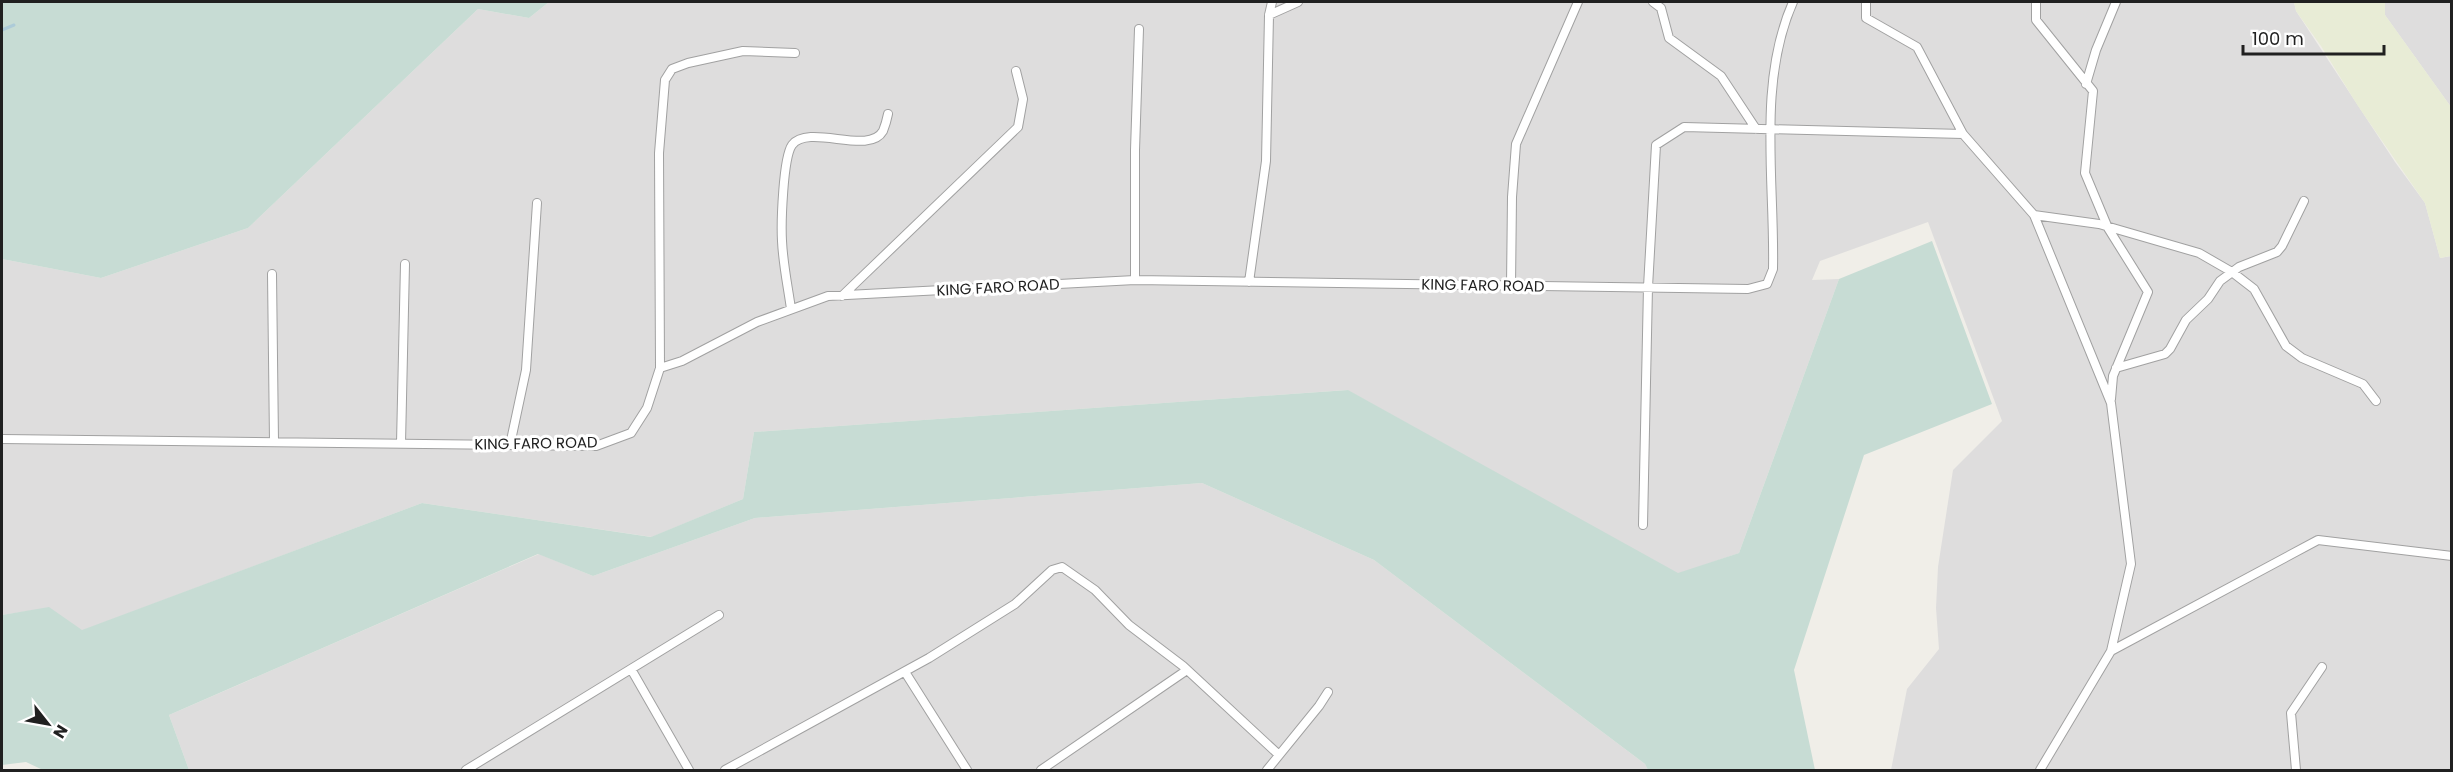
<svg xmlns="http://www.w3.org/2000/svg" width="2453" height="772" font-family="Poppins,sans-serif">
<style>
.residential{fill:#dedddd}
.farmland{fill:#e8ecd6}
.wetland{fill:#c7dcd4}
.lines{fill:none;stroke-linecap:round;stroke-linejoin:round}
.stream{stroke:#adcbd8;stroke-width:3}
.street-casing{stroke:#a1a1a1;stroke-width:10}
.street{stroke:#fff;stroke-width:8}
.labels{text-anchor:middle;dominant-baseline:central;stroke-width:6;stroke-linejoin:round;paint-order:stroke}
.street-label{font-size:15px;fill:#202020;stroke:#fff}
</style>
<rect width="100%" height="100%" fill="#f0eee8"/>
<!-- residential -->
<path class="residential" d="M549,2H2294L2296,11L2395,162L2425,203L2440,258L2451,256V770H1891L1907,689L1939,649L1936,608L1938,567L1953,470L2002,421L1928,222L1820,261L1812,280L1839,279L1739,553L1678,574L1347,390L754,432L743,499L652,537L422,503L81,631L49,608L2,615V259L101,278L248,228L478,9L529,18Z
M2385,2H2451V107L2385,15Z
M1202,483L1374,560L1645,764L1648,770H189L169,715L539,554L593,576L755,518Z"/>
<!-- farmland -->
<path class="farmland" d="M2294,2H2385V15L2451,107V256L2440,258L2425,203L2358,106L2321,46L2296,11Z"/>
<!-- wetland -->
<path class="wetland" d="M2,2H549L529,18L478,9L248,228L101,278L2,259Z
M1932,241L1992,404L1864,455L1794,670L1815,770H1648L1645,764L1374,560L1202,483L755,518L593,576L538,554L169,715L189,770H43L26,762L2,765V615L49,607L82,630L422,503L651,537L743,499L754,432L1348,390L1678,573L1739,553L1839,279Z"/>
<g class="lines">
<!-- stream -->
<path class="stream" d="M2,30L14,25"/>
<!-- street casing -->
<g class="street-casing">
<path id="street" d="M1653,2L1661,8L1669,38L1721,76L1756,129
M1866,2V18L1917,47L1963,134
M2036,2V20L2093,91L2085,173L2108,228L2148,292L2113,376L2111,399
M1269,15L1298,2
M2086,84L2096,50L2116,2
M2034,215L2099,224L2199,253L2232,272L2254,289L2286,346L2302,358L2363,384L2376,401
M272,274L274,442
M1135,280V150L1139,29
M1249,282L1266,161L1269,15L1272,2
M1511,285L1512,197L1516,144L1578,2
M842,296L1018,127L1023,99L1016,71
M791,309C788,287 783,264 782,241C781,223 783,158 792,145C809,123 869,156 883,131C885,126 887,119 888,114
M660,368L659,153L665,80L672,69L688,63L743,51L795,53
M2116,368L2165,354L2170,349L2186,320L2208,299L2220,281L2239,267L2277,252L2282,246L2304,201
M2,439L596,446L631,433L647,408L660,368L682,361L757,322L828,296L1135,280L1748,289L1767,284L1773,269C1775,182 1757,83 1793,2
M401,443L405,264
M510,445L526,370L537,203
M1643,525L1648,287L1656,145L1684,127L1963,134L2034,215L2111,403L2131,564L2111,651L2040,770
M2111,651L2318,540L2452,556
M631,669L689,770
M905,672L967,770
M466,770L719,615
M725,770L929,658L1015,604L1052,570L1062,567L1095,590L1129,625L1183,666L1279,755
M1041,770L1187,670
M1267,770L1319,706L1328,692
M2296,770L2291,713L2322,667"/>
</g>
<!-- street -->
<use href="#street" class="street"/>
</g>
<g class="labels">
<!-- street labels -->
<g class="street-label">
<text transform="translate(1483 285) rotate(1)">KING FARO ROAD</text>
<text transform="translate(998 287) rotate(-3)">KING FARO ROAD</text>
<text transform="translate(536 443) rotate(-1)">KING FARO ROAD</text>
</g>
</g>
<!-- border -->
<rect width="2453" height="772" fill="none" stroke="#202020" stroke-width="6"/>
<!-- north arrow -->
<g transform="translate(48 724) rotate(121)" stroke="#ffffff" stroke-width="4.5" paint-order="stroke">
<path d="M0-4.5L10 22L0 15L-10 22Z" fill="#202020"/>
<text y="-9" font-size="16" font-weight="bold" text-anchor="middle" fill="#202020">N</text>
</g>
<!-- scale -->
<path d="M2243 45v9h141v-9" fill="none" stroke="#202020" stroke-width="3"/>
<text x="2252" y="45" font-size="18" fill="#202020" stroke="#ffffff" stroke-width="4.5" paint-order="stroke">100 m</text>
</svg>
